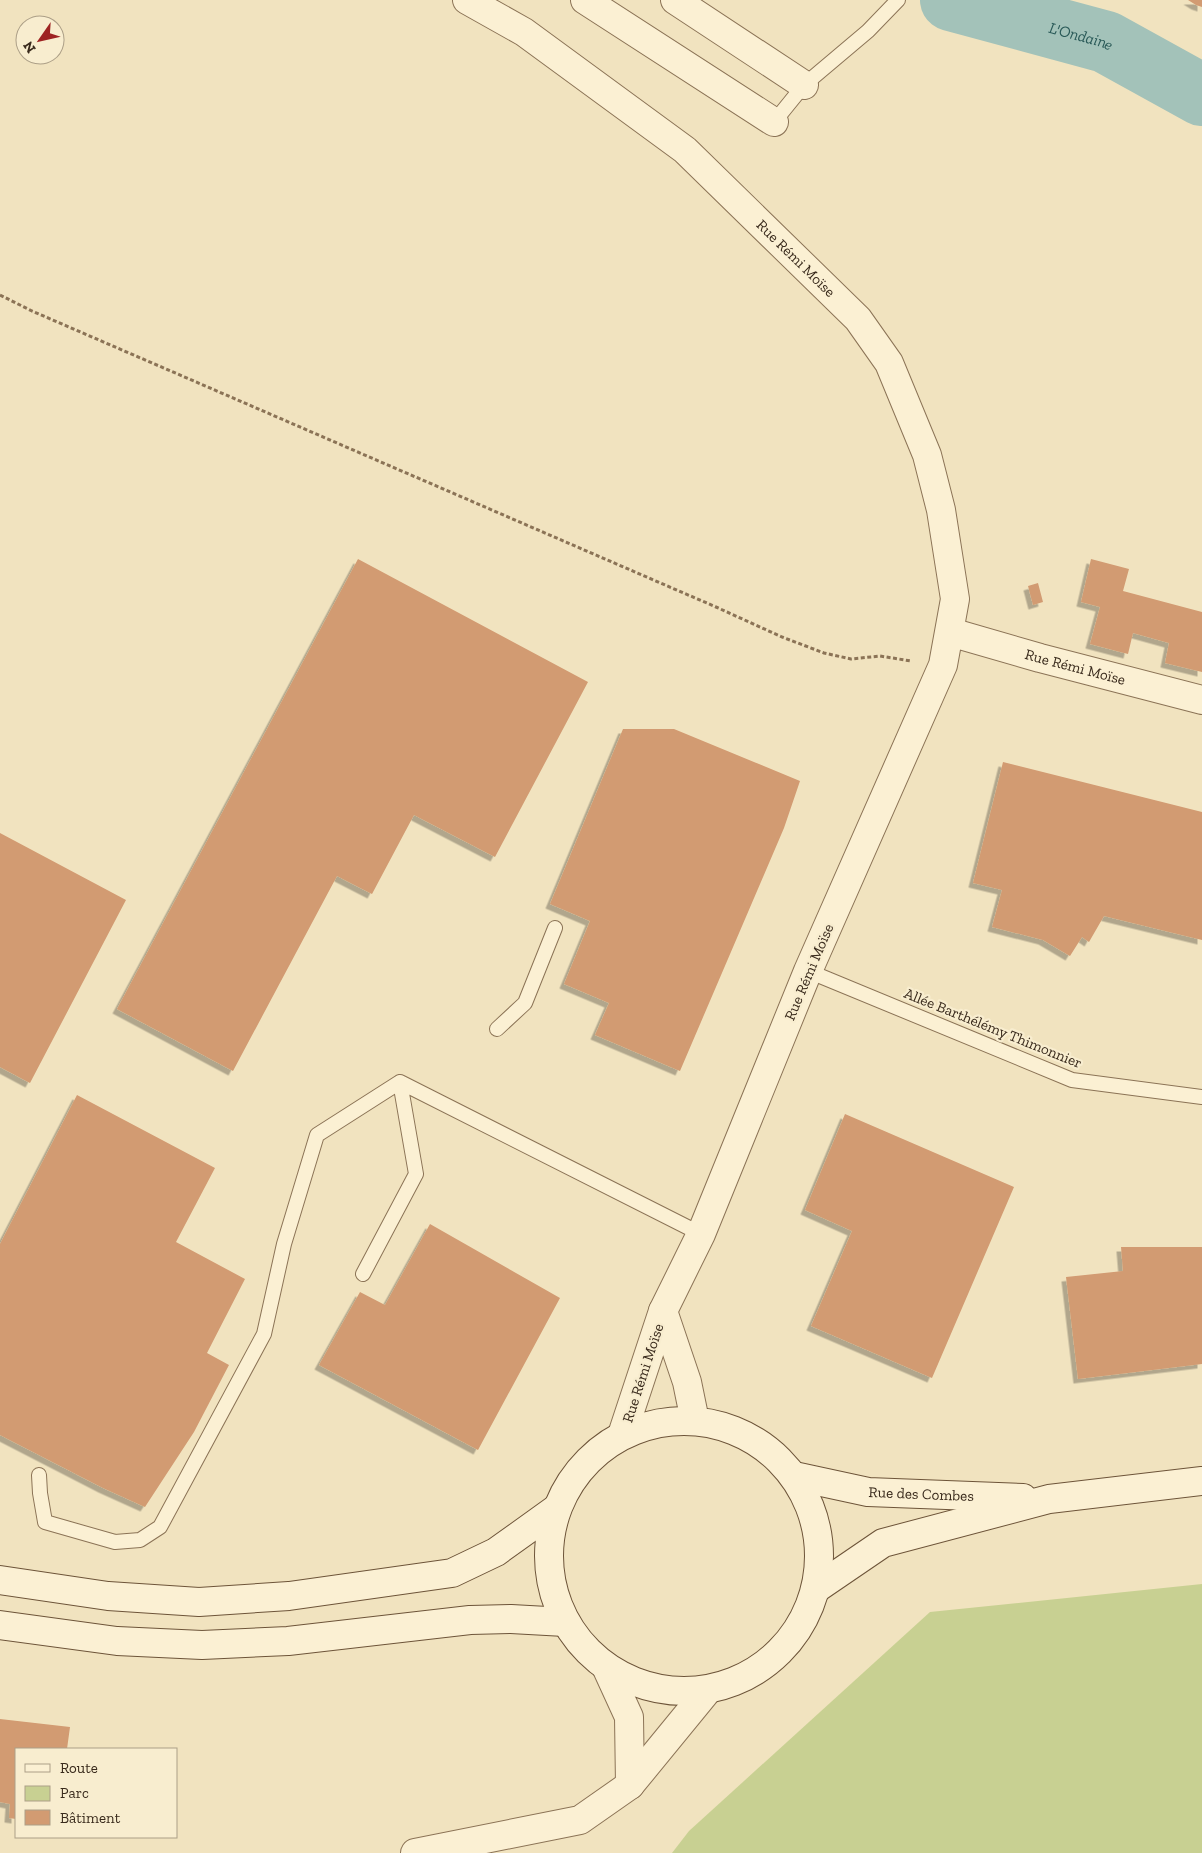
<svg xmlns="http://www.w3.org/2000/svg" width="1202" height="1853" font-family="'Zilla Slab',serif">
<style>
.green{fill:#c8d092}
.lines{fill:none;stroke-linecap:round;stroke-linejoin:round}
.river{stroke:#a3c2b9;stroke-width:62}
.building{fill:#d29b72;filter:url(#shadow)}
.service-casing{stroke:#8b7356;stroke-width:16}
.minor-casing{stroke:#8b7356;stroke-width:30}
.secondary-casing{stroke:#6d5439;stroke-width:30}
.path{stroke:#8b7356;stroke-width:3;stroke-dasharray:4 2.5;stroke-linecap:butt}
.service{stroke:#fbf0d3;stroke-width:14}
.minor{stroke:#fbf0d3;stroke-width:28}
.secondary{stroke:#fbf0d3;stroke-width:28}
.labels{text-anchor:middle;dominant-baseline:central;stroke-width:4.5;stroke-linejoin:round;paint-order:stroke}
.street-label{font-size:15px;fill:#392a1c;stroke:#f8edcf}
.water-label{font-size:16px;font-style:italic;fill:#2a5a58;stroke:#f8edcf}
</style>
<defs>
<filter id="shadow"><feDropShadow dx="-4.5" dy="4.5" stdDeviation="0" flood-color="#0004"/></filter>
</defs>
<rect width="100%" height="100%" fill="#f1e3bf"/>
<!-- green -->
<path class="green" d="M1202,1584V1853H672L689,1831L930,1612Z"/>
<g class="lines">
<!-- river -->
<path class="river" id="s1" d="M951,0L1106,42L1202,95"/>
</g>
<!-- building -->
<path class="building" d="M1188,0H1202V7L1196,5Z
M358,559L588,682L495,857L414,815L372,894L337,876L233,1071L117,1009Z
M1091,559L1129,569L1123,591L1202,612V672L1165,663L1169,643L1133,633L1128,654L1090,644L1100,607L1081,602Z
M1038,583L1043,602L1033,605L1028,586Z
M623,729H674L800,781L784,828L680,1071L595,1035L609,1003L564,984L590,921L550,904Z
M1003,762L1202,812V940L1104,916L1089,942L1082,937L1070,956L1043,940L992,927L1002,890L973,883Z
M0,833L126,900L30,1083L0,1067Z
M77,1095L215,1168L176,1242L245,1279L207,1353L229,1365L194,1432L145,1507L103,1488L0,1435V1244Z
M845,1114L1014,1187L932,1378L811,1326L852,1231L805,1210Z
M430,1224L560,1298L478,1450L319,1365L360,1292L385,1305Z
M1121,1247H1202V1364L1078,1379L1066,1277L1123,1271Z
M0,1719L70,1727L67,1749H16V1819L9,1818L10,1804L0,1802Z"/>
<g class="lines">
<!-- service casing -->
<g class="service-casing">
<path id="service" d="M774,122L804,85L868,31L898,0
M808,971L1072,1080L1202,1097
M497,1029L525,1003L555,928
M400,1082L701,1234
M363,1274L416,1174L400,1082
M39,1475L40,1493L45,1522L115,1542L140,1540L160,1527L264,1334L284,1244L317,1135L400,1082"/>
</g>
<!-- minor casing -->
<g class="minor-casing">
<g id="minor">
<path id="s2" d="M467,0L524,32L685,150L858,319L889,363L927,455L941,510L955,599L943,665L808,971L701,1234L663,1311L622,1435"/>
<path d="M585,0L774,122"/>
<path d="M675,0L804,85"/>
<path id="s3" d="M950,632L1040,658L1202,700"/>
<path d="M663,1311L687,1382L695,1421"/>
<path d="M607,1669L629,1717L630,1785"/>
<path d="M415,1853L580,1820L630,1785L707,1691"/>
</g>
</g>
<!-- secondary casing -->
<g class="secondary-casing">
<g id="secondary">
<circle cx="684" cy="1556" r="135"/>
<path id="s4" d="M794,1476L868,1492L1023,1498"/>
<path d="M0,1580L108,1596L199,1602L289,1596L452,1573L496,1552L556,1509"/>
<path d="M817,1588L883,1543L1049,1499L1202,1481"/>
<path d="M0,1625L117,1641L202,1645L288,1641L470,1620L511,1619L565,1622"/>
</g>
</g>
<!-- path -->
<path class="path" d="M0,295L32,311L716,607L782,637L824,653L851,659L880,656L911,661"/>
<!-- service -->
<use href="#service" class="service"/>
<!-- minor -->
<use href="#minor" class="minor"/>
<!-- secondary -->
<use href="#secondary" class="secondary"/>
</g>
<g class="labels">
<!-- street labels -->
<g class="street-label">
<text stroke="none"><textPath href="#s2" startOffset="420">Rue Rémi Moïse</textPath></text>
<text stroke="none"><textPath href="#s3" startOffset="130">Rue Rémi Moïse</textPath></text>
<text transform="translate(809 972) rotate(-67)">Rue Rémi Moïse</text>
<text transform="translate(993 1028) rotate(22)">Allée Barthélémy Thimonnier</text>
<text transform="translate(643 1373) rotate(-72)">Rue Rémi Moïse</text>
<text stroke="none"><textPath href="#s4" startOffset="129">Rue des Combes</textPath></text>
</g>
<!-- water labels -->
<g class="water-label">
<text stroke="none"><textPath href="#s1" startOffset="135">L'Ondaine</textPath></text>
</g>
</g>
<!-- legend -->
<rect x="15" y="1748" width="162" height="90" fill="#f8edcf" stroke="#ac9f87"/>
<rect x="25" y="1764" width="25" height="8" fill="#fbf0d3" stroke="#ac9f87"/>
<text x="60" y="1773" font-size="15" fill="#392a1c">Route</text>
<rect x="25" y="1786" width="25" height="15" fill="#c8d092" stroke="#ac9f87"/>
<text x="60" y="1798" font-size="15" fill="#392a1c">Parc</text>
<rect x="25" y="1810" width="25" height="15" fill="#d29b72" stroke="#ac9f87"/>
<text x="60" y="1823" font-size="15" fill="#392a1c">Bâtiment</text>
<!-- north arrow -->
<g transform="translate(40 40) rotate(236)"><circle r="24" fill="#f8edcf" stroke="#ac9f87"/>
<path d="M0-4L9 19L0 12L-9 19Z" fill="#9e2322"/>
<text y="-8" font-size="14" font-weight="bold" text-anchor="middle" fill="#392a1c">N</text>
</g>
</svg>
